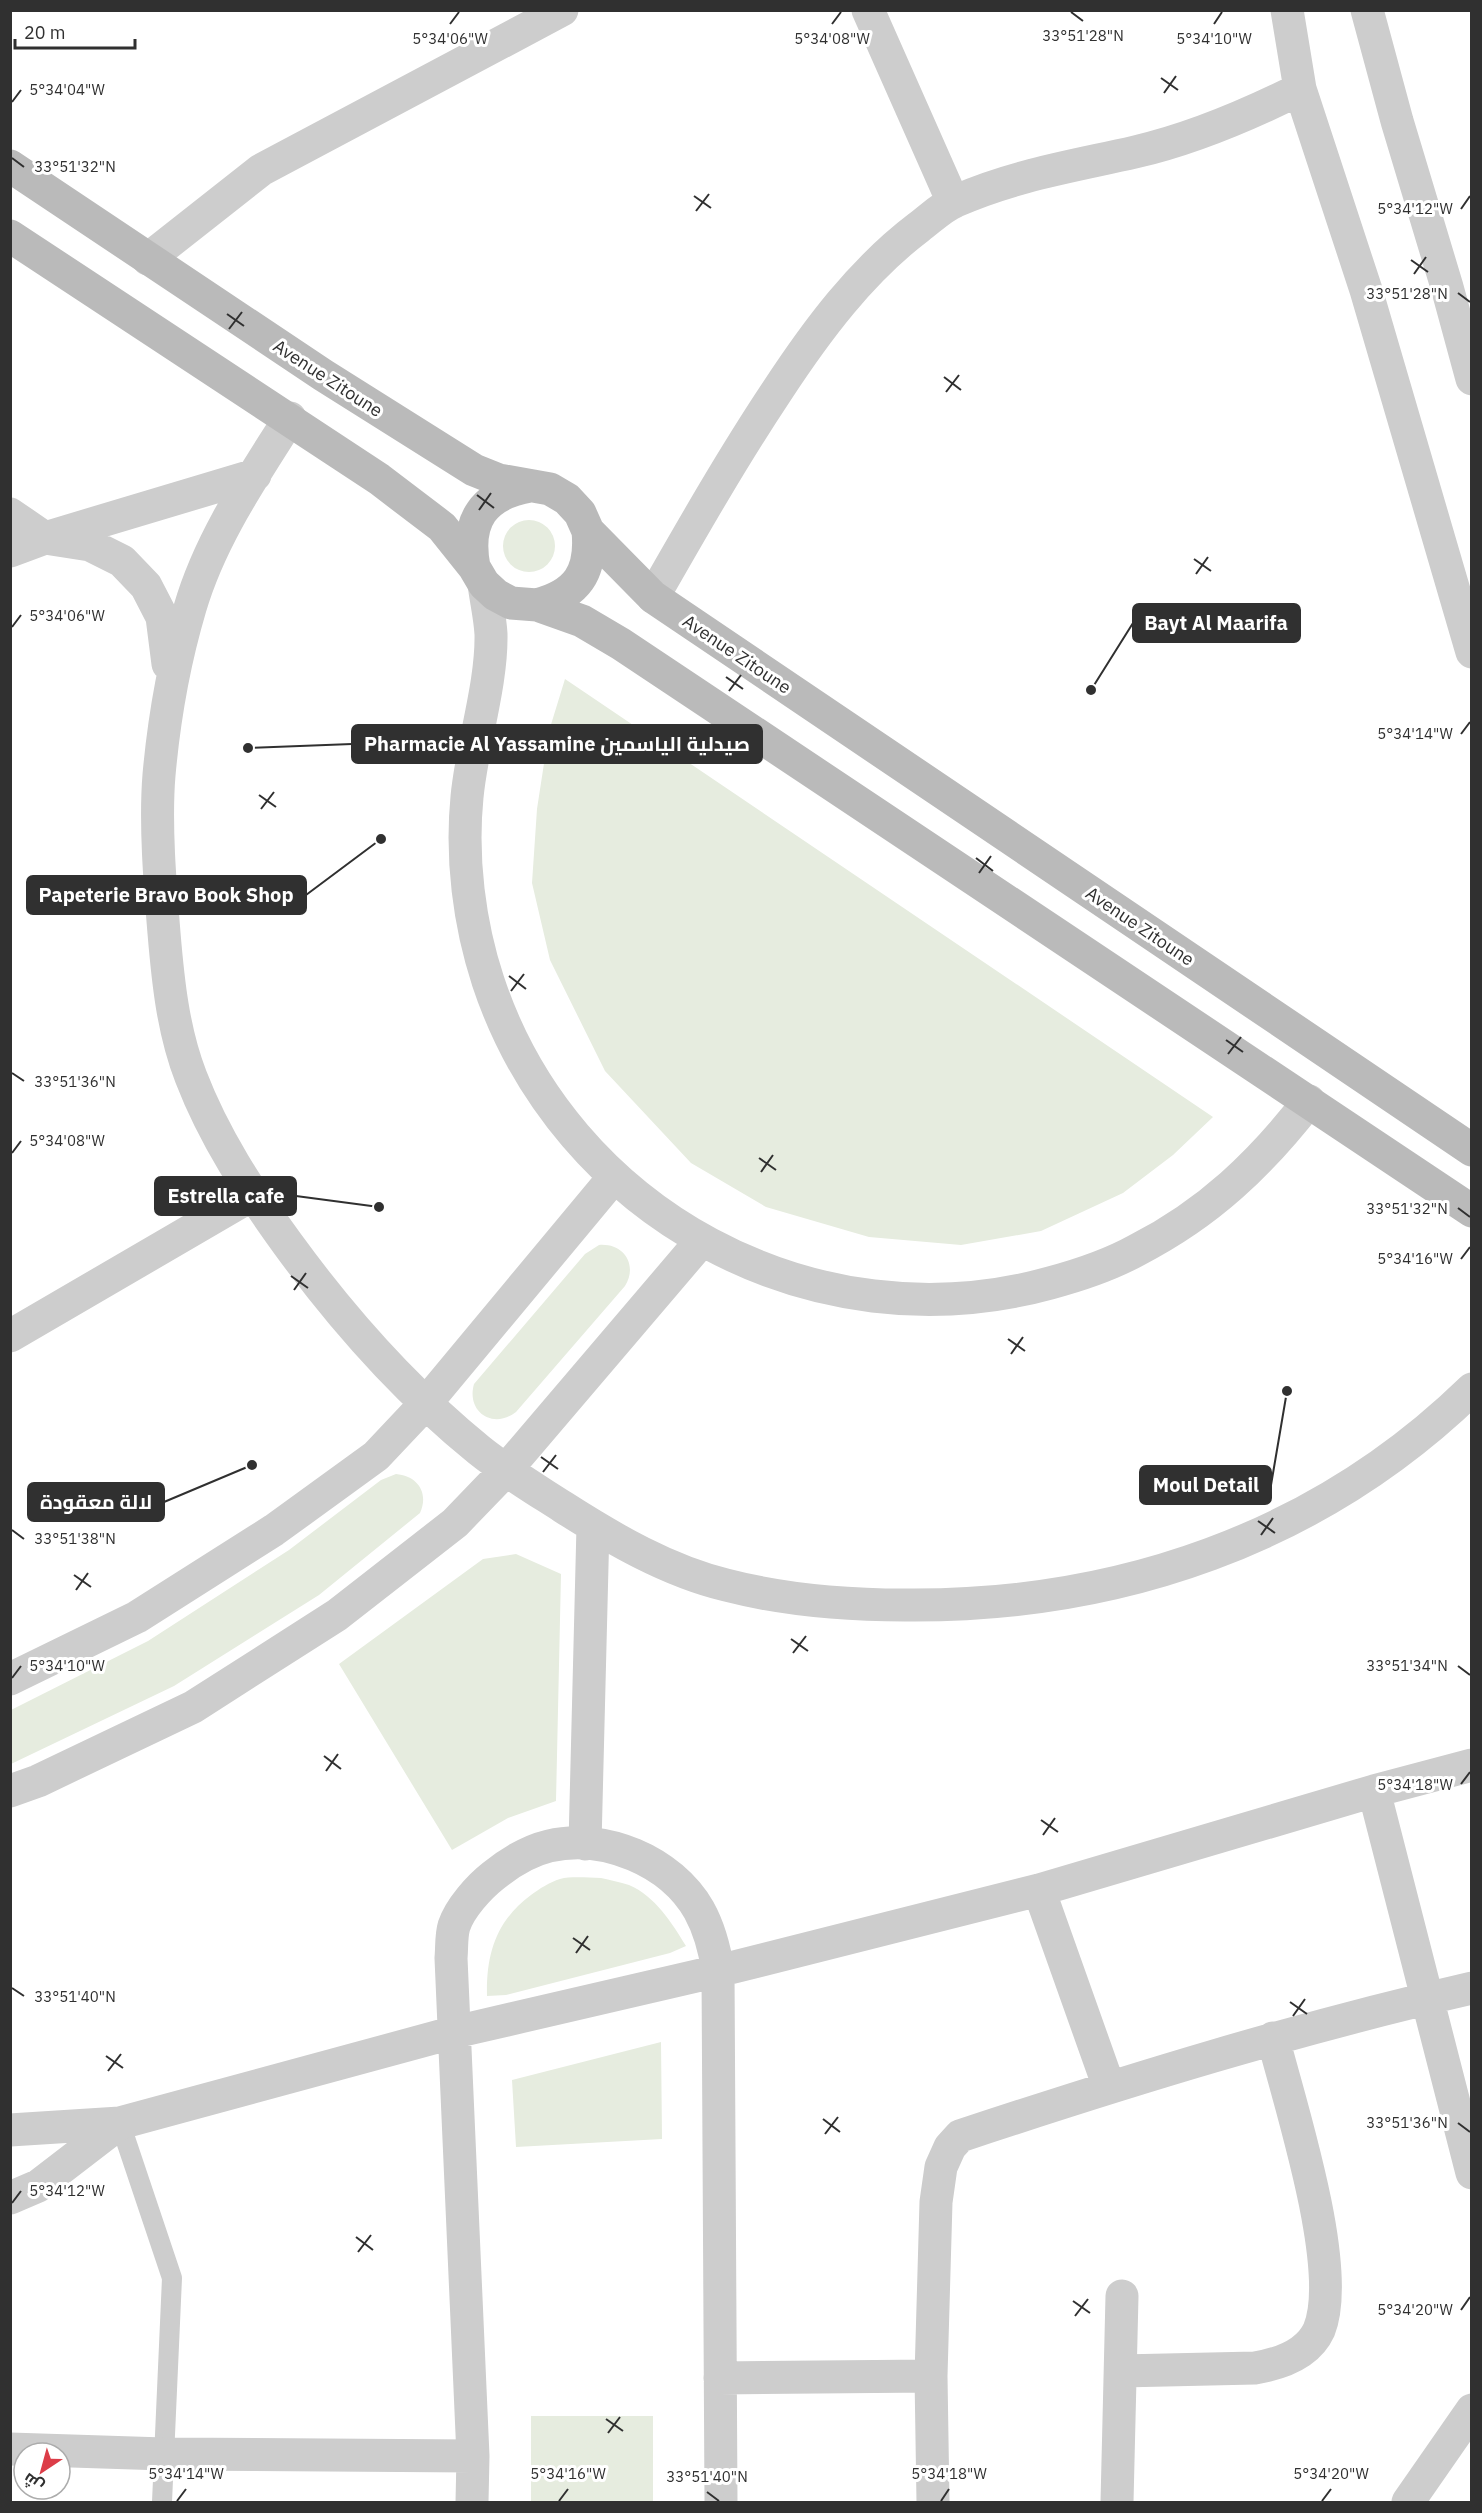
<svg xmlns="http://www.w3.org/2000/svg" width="1482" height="2513" font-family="'IBM Plex Sans',Cairo,sans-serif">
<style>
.green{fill:#e6ecdf}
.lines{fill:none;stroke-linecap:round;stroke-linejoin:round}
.service{stroke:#cdcdcd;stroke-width:20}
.minor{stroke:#cdcdcd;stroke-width:33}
.secondary{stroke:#bababa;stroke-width:33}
.ticks{fill:none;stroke:#303030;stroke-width:2}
.labels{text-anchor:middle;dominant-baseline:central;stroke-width:6;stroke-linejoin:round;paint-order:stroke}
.street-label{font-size:18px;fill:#303030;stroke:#fff}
.ticks-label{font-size:15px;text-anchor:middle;fill:#303030;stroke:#fff;stroke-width:6;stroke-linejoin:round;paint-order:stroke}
.leader{fill:none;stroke:#303030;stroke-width:2}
.callout-dot{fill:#303030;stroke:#fff;stroke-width:2}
.callout{fill:#303030;stroke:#303030;stroke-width:2}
.callout-label{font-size:20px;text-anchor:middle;font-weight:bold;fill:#fff}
</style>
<rect width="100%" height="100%" fill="#fff"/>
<!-- green -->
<path class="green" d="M503 546a26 26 0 1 1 52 0a26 26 0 1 1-52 0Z
M565,679L1213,1117L1173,1155L1123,1193L1041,1231L961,1245L869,1237L766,1207L691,1163L605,1071L550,960L532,883L537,809L549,731Z
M599,1245C624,1243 638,1265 625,1286L516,1412C493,1430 466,1412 474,1384L585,1254Z
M396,1474C418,1476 429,1493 420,1513L319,1595L174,1686L11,1764V1710L148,1641L289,1550L381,1480Z
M516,1554L561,1574L556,1801L508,1818L452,1850L339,1664L483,1559Z
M601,1878C610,1880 620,1882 629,1885C655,1896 672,1923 686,1946L670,1953L506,1995L487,1996C486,1954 496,1921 531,1895C539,1889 550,1882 560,1879C572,1876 588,1878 601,1878Z
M661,2042L662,2139L516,2147L512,2080Z
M531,2416H653V2502H531Z"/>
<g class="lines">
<!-- service -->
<path class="service" d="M120,2123L172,2278L162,2502"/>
<!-- minor -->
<path class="minor" d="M868,10L953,202
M1287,10L1300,89L1366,290L1472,652
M1367,10L1397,121L1447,287L1472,379
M148,259L261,170L562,10
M290,418C252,478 210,539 190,608C174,662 164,719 159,775C155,823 160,884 164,933C168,981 173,1031 191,1077C214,1137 250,1192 287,1243C343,1320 405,1390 479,1450C505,1471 535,1489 563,1507C613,1539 668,1571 726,1585C784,1600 845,1605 905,1605C1118,1607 1318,1539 1472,1389
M10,514L45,538L90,545L122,561L146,586L162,617L168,664
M10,551L45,538L255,475
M484,584C486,600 490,617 491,634C492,685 472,744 467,797C461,858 469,923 488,981C565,1214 814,1348 1050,1283C1080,1275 1110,1265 1137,1250C1209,1213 1260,1164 1309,1101
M653,597C693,527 733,457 777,391C817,330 861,271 919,227C931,218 943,206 956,201C1015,175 1074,166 1135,152C1192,139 1248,115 1300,89
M10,1336L252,1195
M10,1679L137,1617L274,1530L376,1456L426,1403L614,1177
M10,1791L38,1781L193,1707L337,1615L455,1523L506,1470L702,1240
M1374,1791L1472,2173
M585,1844L593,1526
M1039,1890L1109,2087
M10,2130L120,2123L455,2032L718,1971L1039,1890L1374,1791L1472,1765
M10,2198L38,2186L120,2123
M1121,2371L1255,2368C1279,2364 1308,2354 1319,2330C1344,2269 1290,2105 1273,2038
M720,2378L931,2376
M10,2449L164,2454L473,2456
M472,2502L473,2456L451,1958C452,1948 451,1936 454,1926C460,1908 479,1887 493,1876C509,1863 528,1851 549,1846C604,1833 671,1861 699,1910C709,1928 715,1951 718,1971L721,2502
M933,2502L931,2376L936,2202L941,2167L950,2147L960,2136C1129,2080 1298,2028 1472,1988
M1117,2502L1122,2296
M1408,2502L1472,2410"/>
<!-- secondary -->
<path class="secondary" d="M10,166L323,375L474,470L499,480L550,489L567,499L580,513L588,531L653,597L1472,1150
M10,236L379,479L442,527L474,567L484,584L496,595L511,603L537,605L582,621L621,644L1472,1211
M474,567C465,520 484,494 530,486
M537,605C577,594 592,573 588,531"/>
</g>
<!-- ticks -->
<path class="ticks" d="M1071,12L1083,21M450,24L459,12M832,24L841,12M1214,24L1222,12M1161,78L1178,90M1164,93L1176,76M12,102L21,90M12,158L24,167M694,196L711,208M1461,209L1470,196M696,211L709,194M1411,260L1428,272M1414,274L1426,257M1458,293L1470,302M227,314L244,326M229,329L242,312M944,377L961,390M946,392L959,375M477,495L494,508M479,510L491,493M1194,559L1211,571M1196,574L1208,557M12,627L21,615M726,677L743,689M729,691L741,675M1461,734L1470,722M259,795L276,807M261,809L274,792M976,858L993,871M979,873L991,856M509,976L526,989M511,991L524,974M1226,1040L1243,1052M1228,1054L1241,1037M12,1073L24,1081M12,1153L21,1141M759,1158L776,1170M761,1172L773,1155M1458,1208L1470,1217M1461,1259L1470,1247M291,1276L308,1288M294,1290L306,1273M1008,1339L1025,1351M1011,1354L1023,1337M541,1457L558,1469M543,1472L556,1455M1258,1521L1275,1533M12,1530L24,1539M1261,1535L1273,1518M74,1575L91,1587M76,1590L88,1573M791,1639L808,1651M793,1653L806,1636M1458,1666L1470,1675M12,1678L21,1666M324,1756L341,1769M326,1771L338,1754M1461,1784L1470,1772M1041,1820L1058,1832M1043,1835L1055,1818M573,1938L590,1950M576,1953L588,1936M12,1988L24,1996M1290,2002L1307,2014M1293,2016L1305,1999M106,2056L123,2068M108,2071L121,2054M823,2119L840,2132M1458,2123L1470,2132M825,2134L838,2117M12,2203L21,2191M356,2237L373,2250M358,2252L371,2235M1073,2301L1090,2313M1461,2310L1470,2297M1075,2316L1088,2299M606,2419L623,2431M608,2433L620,2417M707,2492L719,2501M177,2501L186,2489M559,2501L568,2489M941,2501L949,2489M1322,2501L1331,2489"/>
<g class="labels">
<!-- street labels -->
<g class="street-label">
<text transform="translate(328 378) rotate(33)">Avenue Zitoune</text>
<text transform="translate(737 654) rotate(34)">Avenue Zitoune</text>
<text transform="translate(1140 926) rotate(34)">Avenue Zitoune</text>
</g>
</g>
<g class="ticks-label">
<text x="1083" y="41">33°51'28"N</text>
<text x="450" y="44">5°34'06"W</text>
<text x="832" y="44">5°34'08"W</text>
<text x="1214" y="44">5°34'10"W</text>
<text x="67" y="95">5°34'04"W</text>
<text x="75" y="172">33°51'32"N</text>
<text x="1415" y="214">5°34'12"W</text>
<text x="1407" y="299">33°51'28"N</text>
<text x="67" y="621">5°34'06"W</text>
<text x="1415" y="739">5°34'14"W</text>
<text x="75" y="1087">33°51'36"N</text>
<text x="67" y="1146">5°34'08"W</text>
<text x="1407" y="1214">33°51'32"N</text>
<text x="1415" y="1264">5°34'16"W</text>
<text x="75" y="1544">33°51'38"N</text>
<text x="1407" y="1671">33°51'34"N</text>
<text x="67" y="1671">5°34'10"W</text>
<text x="1415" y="1790">5°34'18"W</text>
<text x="75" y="2002">33°51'40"N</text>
<text x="1407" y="2128">33°51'36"N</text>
<text x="67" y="2196">5°34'12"W</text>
<text x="1415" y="2315">5°34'20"W</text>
<text x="186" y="2479">5°34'14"W</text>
<text x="568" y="2479">5°34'16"W</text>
<text x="949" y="2479">5°34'18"W</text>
<text x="1331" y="2479">5°34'20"W</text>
<text x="707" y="2482">33°51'40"N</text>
</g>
<!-- callouts -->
<path class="leader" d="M1091 690L1133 623M248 748L352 744M381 839L306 895M379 1207L296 1196M1287 1391L1271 1485M252 1465L164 1502"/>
<g class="callout-dot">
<circle cx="1091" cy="690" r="6"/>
<circle cx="248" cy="748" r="6"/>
<circle cx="381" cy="839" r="6"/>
<circle cx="379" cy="1207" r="6"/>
<circle cx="1287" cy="1391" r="6"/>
<circle cx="252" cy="1465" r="6"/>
</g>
<g class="callout">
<rect x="1133" y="604" width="167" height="38" rx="6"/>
<rect x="352" y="725" width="410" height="38" rx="6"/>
<rect x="27" y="876" width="279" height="38" rx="6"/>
<rect x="155" y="1177" width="141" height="38" rx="6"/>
<rect x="1140" y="1466" width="131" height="38" rx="6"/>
<rect x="28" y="1483" width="136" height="38" rx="6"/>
</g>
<g class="callout-label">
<text x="1216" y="630">Bayt Al Maarifa</text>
<text x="557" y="751">Pharmacie Al Yassamine صيدلية الياسمين</text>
<text x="166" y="902">Papeterie Bravo Book Shop</text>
<text x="226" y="1203">Estrella cafe</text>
<text x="1206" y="1492">Moul Detail</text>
<text x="96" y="1509">لالة معقودة</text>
</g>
<!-- border -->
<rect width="1482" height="2513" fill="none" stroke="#303030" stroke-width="24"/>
<!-- north arrow -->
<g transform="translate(42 2471) rotate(216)"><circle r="28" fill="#ffffff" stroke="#acacac" stroke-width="1.5"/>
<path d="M0-4.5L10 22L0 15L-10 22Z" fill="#dc3d48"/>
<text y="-9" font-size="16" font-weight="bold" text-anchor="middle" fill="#303030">ش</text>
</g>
<!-- scale -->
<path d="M15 39v9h120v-9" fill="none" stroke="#303030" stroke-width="3"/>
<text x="24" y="39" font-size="18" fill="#303030" stroke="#ffffff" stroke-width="4.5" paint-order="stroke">20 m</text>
</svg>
